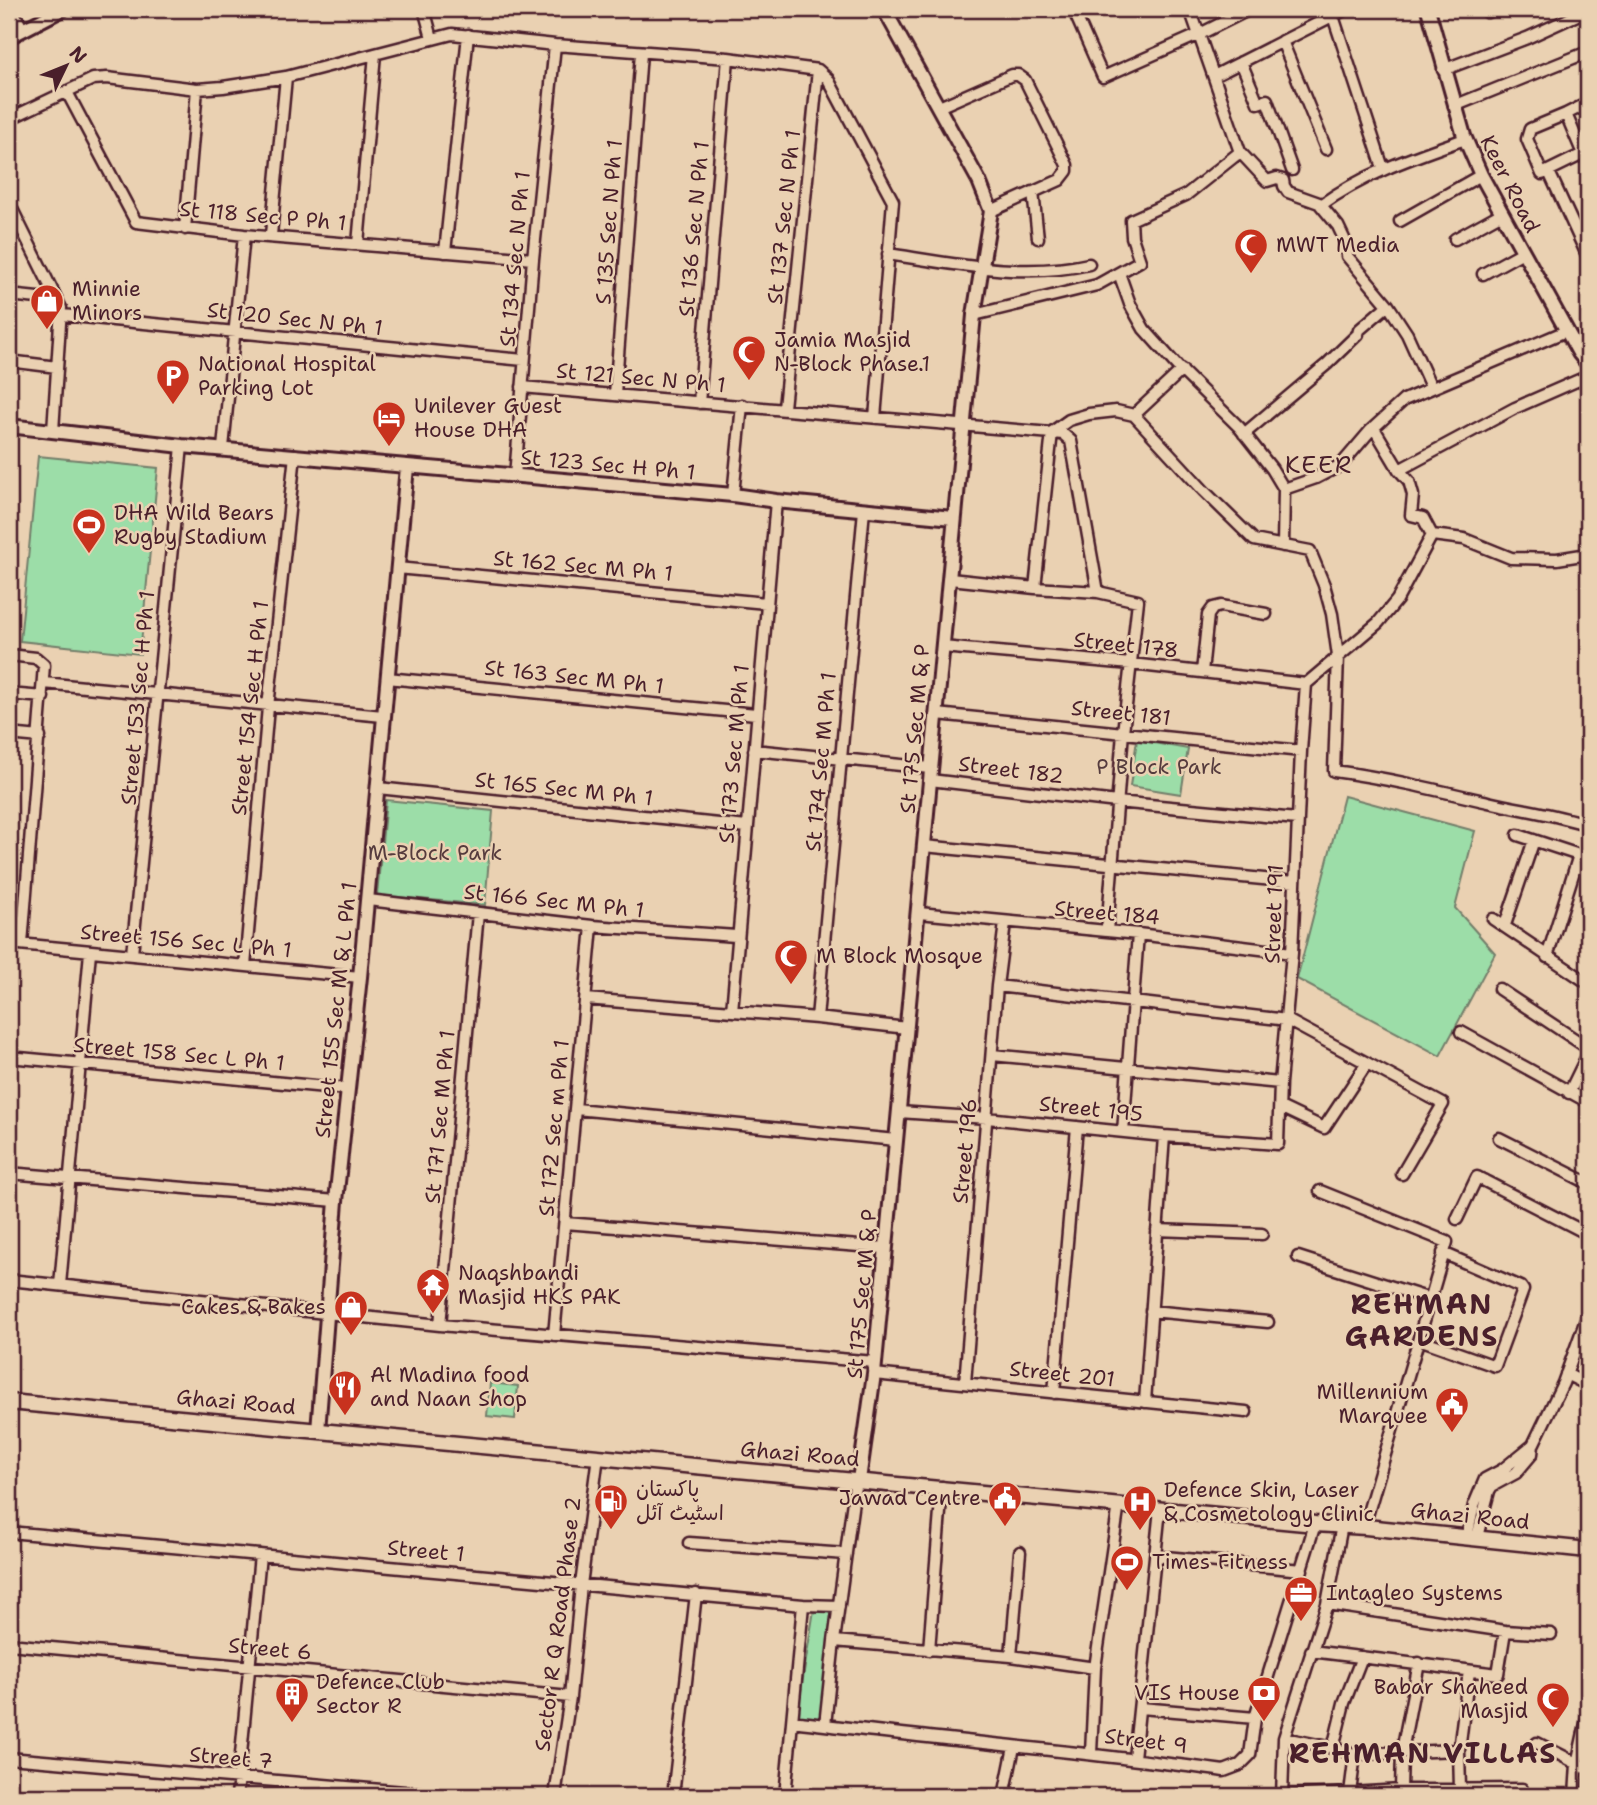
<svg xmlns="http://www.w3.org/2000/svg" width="1597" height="1805" font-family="'Shantell Sans','Playpen Sans Arabic',sans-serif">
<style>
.green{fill:#9cdda8;stroke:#737e6a;stroke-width:2}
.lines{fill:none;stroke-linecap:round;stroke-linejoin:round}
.minor-casing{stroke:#4a1f2b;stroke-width:15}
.tertiary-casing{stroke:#4a1f2b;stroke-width:18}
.secondary-casing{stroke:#4a1f2b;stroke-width:19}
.minor{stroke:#ead1b2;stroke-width:10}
.tertiary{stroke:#ead1b2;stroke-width:12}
.secondary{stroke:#ead1b2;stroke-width:14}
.labels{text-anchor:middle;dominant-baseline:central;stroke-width:5;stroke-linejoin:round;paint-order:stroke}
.street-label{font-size:21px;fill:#4a1f2b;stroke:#ead1b2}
.poi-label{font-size:21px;fill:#4a1f2b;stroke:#ead1b2;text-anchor:start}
.park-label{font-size:21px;fill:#563c3e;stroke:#ead1b2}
.quarter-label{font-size:24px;letter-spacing:2px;fill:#4a1f2b;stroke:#ead1b2}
.district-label{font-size:28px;font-weight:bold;letter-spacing:2px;fill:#4a1f2b;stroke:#ead1b2}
</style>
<rect width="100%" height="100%" fill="#ead1b2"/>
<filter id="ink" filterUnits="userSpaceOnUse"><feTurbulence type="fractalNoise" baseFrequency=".0143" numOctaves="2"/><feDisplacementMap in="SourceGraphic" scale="14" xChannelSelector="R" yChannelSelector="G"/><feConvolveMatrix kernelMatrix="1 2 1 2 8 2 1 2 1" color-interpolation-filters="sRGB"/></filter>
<g filter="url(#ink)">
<!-- green -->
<path class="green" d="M38,456L158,468L140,654L20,641Z
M1137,740L1188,749L1181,794L1130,786Z
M1344,796L1475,831L1455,908L1495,953L1440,1056L1297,979Z
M386,800L493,811L485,905L377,895Z
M490,1383L518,1386L515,1419L487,1416Z
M814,1610L831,1613L822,1722L797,1716Z"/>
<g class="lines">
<!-- minor casing -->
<g class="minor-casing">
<path id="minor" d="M12,9L23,30
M424,9L432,38
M1073,9L1103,77L1200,34L1250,9
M1487,12L1494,9
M1333,16L1383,168
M1282,41L1326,149
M1241,62L1258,103L1267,100L1292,170
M818,70L828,79L893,201L875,418
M1443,70L1527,38L1588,10
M1214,76L1346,9
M67,92L136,222L244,235L533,259
M1454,106L1588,52
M939,107L1012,75H1018L1025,80L1067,165V171L1060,180L991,211
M1566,114L1588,103
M9,119L93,79L107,78L197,89L223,87L286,77L452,34L555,45L728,58L818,70
M1240,152L1267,181L1277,178L1283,180L1284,186L1288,192L1319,203L1338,226L1346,243L1347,256L1388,305L1407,334L1431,387
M1583,154L1566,114L1530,129L1527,139L1542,174L1583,154L1588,152
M1549,172L1588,257
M1033,192L1038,238
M9,203L61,308L53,431
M1321,205C1365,173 1414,157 1465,139
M1400,221L1481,175
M185,229L197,89
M271,235L286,77
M1455,239L1502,213
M358,244L375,54
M445,252L468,35
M888,254C954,264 1023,279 1089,264
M1119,273L1130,304L1144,329L1178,367L1239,427L1272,469L1284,489L1283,546
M1483,274L1523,252
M9,295L47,299L55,296
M62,315L524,360
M974,315L1097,285L1140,261L1132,237L1131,220L1186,195L1240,152L1190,9
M9,361L57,367
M522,387L1063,434L1071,441L1098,592
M615,395L641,53
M699,403L728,58
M784,408L818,70
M1134,415L1182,370
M1374,428L1399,470L1409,481L1413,495L1411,515L1423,518L1432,535
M1244,434L1327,364L1358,334L1359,330L1388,305
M223,448L244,235
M1399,470L1515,408L1588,376
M515,476L533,259L555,45
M1284,489L1316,478L1341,465L1370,431L1404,400L1566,331
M733,495L742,405
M1432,535L1464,539L1511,558L1557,559L1588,554
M397,568L766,603
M950,579L1035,588L1098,592L1138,601L1123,732L1107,931
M1035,588L1052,432L1069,420L1089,414L1116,411L1134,415L1204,491L1254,540L1310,551L1324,585L1332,614L1338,656L1334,771C1387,778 1437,790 1488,802C1522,810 1555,814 1588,825
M942,647L1131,664L1306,684
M9,655L36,658L44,665L22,944
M1202,672L1208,615L1213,608L1221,606L1266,614
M387,678L756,714
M44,683L383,716
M1306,684L1378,623L1397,600L1432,535
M9,694L43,697
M937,714L1301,751
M9,734L40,737
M754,750L930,768
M930,780L1117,802L1297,819
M378,788L747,827
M1518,835L1588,858
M924,846L1294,882
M368,900L592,926L736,936
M919,913L1138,934L1292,953
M1493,919L1588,983
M1505,925L1534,840
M9,943L360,977
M132,954L182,446
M1547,957L1579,855
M245,966L268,707L295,455
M997,986L1287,1020L1443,1104L1402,1174
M1499,989L1588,1048
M586,999L817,1018L907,1028
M732,1011L776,501
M817,1018L864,510
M1461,1032L1588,1102
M992,1055L1280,1083
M9,1057L347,1089
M1569,1093L1588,1054
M1280,1107L1324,1128L1367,1063
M576,1109L896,1140
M899,1112L987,1118L1164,1136L1278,1144L1280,1083L1292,953L1301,751L1306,684
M1123,1132L1138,934
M1499,1138L1588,1183
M9,1173L336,1201
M1320,1191L1447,1242L1367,1516L1366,1527
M1457,1219L1477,1177L1588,1234
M565,1223L885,1248
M1157,1230L1262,1234
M1298,1257L1430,1299
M9,1280L440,1325L875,1362
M60,1285L90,952
M1151,1311L1268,1322
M440,1325L478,913
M554,1335L592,926
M1419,1339L1495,1366L1523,1290L1521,1287L1443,1253
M874,1374L1246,1412
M1566,1374L1588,1385
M965,1383L997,986L1005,923
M1054,1393L1077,1127
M1145,1402L1164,1136
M9,1532L803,1605L839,1606
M1467,1536L1474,1505L1485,1479L1502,1470L1533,1445
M1477,1537L1489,1491L1492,1486L1516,1473L1532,1454L1533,1445L1563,1383L1588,1314
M689,1543L846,1554
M1155,1556L1302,1570
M1327,1604L1505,1631L1551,1634
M834,1641L1011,1656L1095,1668
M9,1644L570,1697
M929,1650L942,1487
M1311,1651L1498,1674L1505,1631
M1011,1656L1020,1552
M1141,1708L1255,1718
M793,1721C936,1740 1081,1751 1224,1771L1240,1765L1250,1755L1255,1718L1315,1524
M825,1725L834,1641L856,1479
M1284,1738L1333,1748L1355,1754L1459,1750
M1537,1743L1588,1769
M1333,1748L1344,1703L1362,1657
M1091,1753L1095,1668L1119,1504
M1355,1754L1350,1793L1401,1790L1522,1789
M9,1758L451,1796
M1134,1758L1160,1509
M1460,1789L1459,1750L1469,1671
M1401,1790L1402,1751L1419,1663
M237,1796L260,1555
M555,1796L570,1697L581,1585L598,1456
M673,1796L696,1594
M785,1796L803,1605
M1004,1796L1014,1747
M1282,1796L1284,1738L1327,1604L1342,1525
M1282,1796L1350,1793
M1575,1796L1577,1764L1588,1714"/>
</g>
<!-- tertiary casing -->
<g class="tertiary-casing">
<path id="tertiary" d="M1428,9L1464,136L1481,175L1579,353L1588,364
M9,37L63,9
M9,426L182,446L733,495L776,501L953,518
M318,1431L336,1201L360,977L407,467
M859,1480L874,1374L974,315L991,211L979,181L884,9"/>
</g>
<!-- secondary casing -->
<g class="secondary-casing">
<path id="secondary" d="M9,1402L1315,1524L1366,1527L1588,1550"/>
</g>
<!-- minor -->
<use href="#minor" class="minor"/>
<!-- tertiary -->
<use href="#tertiary" class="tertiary"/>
<!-- secondary -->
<use href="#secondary" class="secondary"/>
</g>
</g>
<!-- icons -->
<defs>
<g id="mosque-pin" transform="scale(1.75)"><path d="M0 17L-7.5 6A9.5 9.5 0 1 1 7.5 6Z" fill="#c8321e" stroke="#ead1b2"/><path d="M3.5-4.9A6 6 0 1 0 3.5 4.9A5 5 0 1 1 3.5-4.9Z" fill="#fff"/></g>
<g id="shop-pin" transform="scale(1.75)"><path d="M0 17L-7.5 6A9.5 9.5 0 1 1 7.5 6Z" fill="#c8321e" stroke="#ead1b2"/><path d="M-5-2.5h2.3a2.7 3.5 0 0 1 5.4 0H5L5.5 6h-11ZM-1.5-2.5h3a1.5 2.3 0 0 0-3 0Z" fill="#fff"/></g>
<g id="parking-pin" transform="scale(1.75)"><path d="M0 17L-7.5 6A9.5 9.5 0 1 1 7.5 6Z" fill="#c8321e" stroke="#ead1b2"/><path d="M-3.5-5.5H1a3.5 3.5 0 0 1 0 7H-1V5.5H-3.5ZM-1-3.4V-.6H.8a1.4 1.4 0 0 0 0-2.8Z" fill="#fff"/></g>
<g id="hotel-pin" transform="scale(1.75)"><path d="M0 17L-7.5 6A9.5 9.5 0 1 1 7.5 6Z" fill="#c8321e" stroke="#ead1b2"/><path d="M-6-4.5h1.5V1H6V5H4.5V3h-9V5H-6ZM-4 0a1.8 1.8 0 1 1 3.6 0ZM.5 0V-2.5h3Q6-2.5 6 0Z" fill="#fff"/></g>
<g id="stadium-pin" transform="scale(1.75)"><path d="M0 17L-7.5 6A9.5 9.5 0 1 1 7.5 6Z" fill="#c8321e" stroke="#ead1b2"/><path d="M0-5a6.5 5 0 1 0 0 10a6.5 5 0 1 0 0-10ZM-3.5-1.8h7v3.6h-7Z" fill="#fff"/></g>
<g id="temple-pin" transform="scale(1.75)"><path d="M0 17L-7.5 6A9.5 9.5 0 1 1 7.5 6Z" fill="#c8321e" stroke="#ead1b2"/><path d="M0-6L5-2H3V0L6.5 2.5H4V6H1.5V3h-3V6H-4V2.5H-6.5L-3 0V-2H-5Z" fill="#fff"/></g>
<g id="restaurant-pin" transform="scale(1.75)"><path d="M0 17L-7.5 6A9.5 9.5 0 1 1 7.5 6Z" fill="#c8321e" stroke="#ead1b2"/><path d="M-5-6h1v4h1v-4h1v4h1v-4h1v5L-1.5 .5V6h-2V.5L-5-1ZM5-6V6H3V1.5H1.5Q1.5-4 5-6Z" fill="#fff"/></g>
<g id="civic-pin" transform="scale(1.75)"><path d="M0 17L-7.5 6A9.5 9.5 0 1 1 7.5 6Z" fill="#c8321e" stroke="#ead1b2"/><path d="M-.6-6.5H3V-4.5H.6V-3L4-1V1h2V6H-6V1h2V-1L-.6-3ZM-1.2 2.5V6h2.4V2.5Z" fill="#fff"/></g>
<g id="fuel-pin" transform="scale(1.75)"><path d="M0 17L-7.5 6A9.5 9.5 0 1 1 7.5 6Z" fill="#c8321e" stroke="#ead1b2"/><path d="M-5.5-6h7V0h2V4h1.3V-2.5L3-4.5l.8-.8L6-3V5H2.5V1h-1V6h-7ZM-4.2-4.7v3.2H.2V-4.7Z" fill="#fff"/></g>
<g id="hospital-pin" transform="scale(1.75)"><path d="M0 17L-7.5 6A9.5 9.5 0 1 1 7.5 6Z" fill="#c8321e" stroke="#ead1b2"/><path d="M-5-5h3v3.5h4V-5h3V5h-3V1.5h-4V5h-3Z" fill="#fff"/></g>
<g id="office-pin" transform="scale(1.75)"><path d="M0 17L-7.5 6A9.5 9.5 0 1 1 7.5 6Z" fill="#c8321e" stroke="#ead1b2"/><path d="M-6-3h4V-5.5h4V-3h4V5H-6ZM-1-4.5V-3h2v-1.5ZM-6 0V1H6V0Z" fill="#fff"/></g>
<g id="bank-pin" transform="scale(1.75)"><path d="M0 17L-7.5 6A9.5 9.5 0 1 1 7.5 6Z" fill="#c8321e" stroke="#ead1b2"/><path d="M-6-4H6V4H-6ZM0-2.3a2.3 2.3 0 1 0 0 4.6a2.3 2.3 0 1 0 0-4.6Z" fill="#fff"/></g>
<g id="building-pin" transform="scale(1.75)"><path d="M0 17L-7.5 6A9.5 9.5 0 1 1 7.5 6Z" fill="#c8321e" stroke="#ead1b2"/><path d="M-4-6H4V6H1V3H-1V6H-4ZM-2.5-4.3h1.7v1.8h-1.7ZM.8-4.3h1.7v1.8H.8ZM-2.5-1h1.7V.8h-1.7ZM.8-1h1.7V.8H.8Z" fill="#fff"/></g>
</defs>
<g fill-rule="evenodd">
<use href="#mosque-pin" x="1251" y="245"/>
<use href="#shop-pin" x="47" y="301"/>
<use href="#mosque-pin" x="749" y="352"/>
<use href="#parking-pin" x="173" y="376"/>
<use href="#hotel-pin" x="389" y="418"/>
<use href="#stadium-pin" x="89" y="525"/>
<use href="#mosque-pin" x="791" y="956"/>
<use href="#temple-pin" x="433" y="1285"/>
<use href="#shop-pin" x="351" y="1307"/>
<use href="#restaurant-pin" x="345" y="1387"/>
<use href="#civic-pin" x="1452" y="1404"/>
<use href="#civic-pin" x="1005" y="1498"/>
<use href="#fuel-pin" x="611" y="1501"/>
<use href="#hospital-pin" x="1140" y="1502"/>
<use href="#stadium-pin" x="1127" y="1562"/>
<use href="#office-pin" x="1301" y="1593"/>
<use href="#bank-pin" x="1264" y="1693"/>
<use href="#building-pin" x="292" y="1694"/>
<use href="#mosque-pin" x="1553" y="1699"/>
</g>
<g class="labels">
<!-- street labels -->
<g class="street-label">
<text transform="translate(1510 184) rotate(63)">Keer Road</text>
<text transform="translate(263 216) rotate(5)">St 118 Sec P Ph 1</text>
<text transform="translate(784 217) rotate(-84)">St 137 Sec N Ph 1</text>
<text transform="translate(609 222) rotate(-86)">S 135 Sec N Ph 1</text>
<text transform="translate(694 229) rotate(-85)">St 136 Sec N Ph 1</text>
<text transform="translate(515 259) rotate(-85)">St 134 Sec N Ph 1</text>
<text transform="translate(295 319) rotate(6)">St 120 Sec N Ph 1</text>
<text transform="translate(641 378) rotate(5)">St 121 Sec N Ph 1</text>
<text transform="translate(608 465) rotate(5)">St 123 Sec H Ph 1</text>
<text transform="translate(583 566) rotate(5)">St 162 Sec M Ph 1</text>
<text transform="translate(1126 645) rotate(6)">Street 178</text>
<text transform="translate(574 677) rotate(6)">St 163 Sec M Ph 1</text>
<text transform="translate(138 698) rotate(-85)">Street 153 Sec H Ph 1</text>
<text transform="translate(250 708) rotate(-84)">Street 154 Sec H Ph 1</text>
<text transform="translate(1121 713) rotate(6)">Street 181</text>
<text transform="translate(915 729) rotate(-85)">St 175 Sec M &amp; P</text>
<text transform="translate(734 754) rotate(-85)">St 173 Sec M Ph 1</text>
<text transform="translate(821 762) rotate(-85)">St 174 Sec M Ph 1</text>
<text transform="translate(1011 770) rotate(7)">Street 182</text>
<text transform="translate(564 789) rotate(6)">St 165 Sec M Ph 1</text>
<text transform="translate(554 901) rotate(6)">St 166 Sec M Ph 1</text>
<text transform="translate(1107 913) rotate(5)">Street 184</text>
<text transform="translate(1274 914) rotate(-88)">Street 191</text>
<text transform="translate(186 941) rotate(5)">Street 156 Sec L Ph 1</text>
<text transform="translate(336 1010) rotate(-84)">Street 155 Sec M &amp; L Ph 1</text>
<text transform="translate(179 1054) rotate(5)">Street 158 Sec L Ph 1</text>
<text transform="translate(1091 1109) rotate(6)">Street 195</text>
<text transform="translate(440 1117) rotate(-85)">St 171 Sec M Ph 1</text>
<text transform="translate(554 1128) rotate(-85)">St 172 Sec m Ph 1</text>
<text transform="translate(965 1151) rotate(-85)">Street 196</text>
<text transform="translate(862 1294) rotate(-85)">St 175 Sec M &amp; P</text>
<text transform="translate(1062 1374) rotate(6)">Street 201</text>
<text transform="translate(236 1402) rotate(5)">Ghazi Road</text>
<text transform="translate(800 1454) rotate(5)">Ghazi Road</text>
<text transform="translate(1470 1516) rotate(6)">Ghazi Road</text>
<text transform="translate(426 1551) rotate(5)">Street 1</text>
<text transform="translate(558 1624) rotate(-83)">Sector R Q Road Phase 2</text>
<text transform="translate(270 1649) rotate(5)">Street 6</text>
<text transform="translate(1146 1741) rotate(7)">Street 9</text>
<text transform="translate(231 1758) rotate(5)">Street 7</text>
</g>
<!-- poi labels -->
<g class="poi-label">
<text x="1276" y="245">MWT Media</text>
<text x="72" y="289">Minnie<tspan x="72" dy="24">Minors</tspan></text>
<text x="774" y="340">Jamia Masjid<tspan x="774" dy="24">N-Block Phase.1</tspan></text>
<text x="198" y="364">National Hospital<tspan x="198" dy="24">Parking Lot</tspan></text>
<text x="414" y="406">Unilever Guest<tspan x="414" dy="24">House DHA</tspan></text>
<text x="114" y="513">DHA Wild Bears<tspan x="114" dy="24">Rugby Stadium</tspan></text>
<text x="816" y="956">M Block Mosque</text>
<text x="458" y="1273">Naqshbandi<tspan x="458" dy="24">Masjid HKS PAK</tspan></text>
<text x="326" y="1307" text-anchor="end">Cakes &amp; Bakes</text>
<text x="370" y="1375">Al Madina food<tspan x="370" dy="24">and Naan Shop</tspan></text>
<text x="1428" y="1392" text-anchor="end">Millennium<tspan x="1428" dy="24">Marquee</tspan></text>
<text x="636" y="1489">پاکستان<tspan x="636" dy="24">اسٹیٹ آئل</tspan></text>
<text x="1164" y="1490">Defence Skin, Laser<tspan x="1164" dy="24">&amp; Cosmetology Clinic</tspan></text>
<text x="981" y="1498" text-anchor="end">Jawad Centre</text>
<text x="1152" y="1562">Times Fitness</text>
<text x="1326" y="1593">Intagleo Systems</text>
<text x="316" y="1682">Defence Club<tspan x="316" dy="24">Sector R</tspan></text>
<text x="1528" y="1687" text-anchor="end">Babar Shaheed<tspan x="1528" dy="24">Masjid</tspan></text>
<text x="1240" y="1693" text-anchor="end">VIS House</text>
</g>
<!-- park labels -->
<g class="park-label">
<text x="1159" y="767">P Block Park</text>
<text x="435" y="853">M-Block Park</text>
</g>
<!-- quarter labels -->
<g class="quarter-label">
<text x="1319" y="465">KEER</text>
</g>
<!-- district labels -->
<g class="district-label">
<text x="1422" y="1304">REHMAN<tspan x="1422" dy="32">GARDENS</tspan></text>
<text x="1423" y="1753">REHMAN VILLAS</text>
</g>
</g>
<!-- margin -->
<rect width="1597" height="1805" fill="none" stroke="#ead1b2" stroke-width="35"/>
<rect x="18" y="18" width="1562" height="1770" fill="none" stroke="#4a1f2b" stroke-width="2.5" filter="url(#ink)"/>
<!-- north arrow -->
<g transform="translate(66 66) rotate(47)" stroke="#ead1b2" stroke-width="5" paint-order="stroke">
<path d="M0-5L12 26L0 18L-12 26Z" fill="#4a1f2b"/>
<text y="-10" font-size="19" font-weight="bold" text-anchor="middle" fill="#4a1f2b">N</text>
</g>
</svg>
